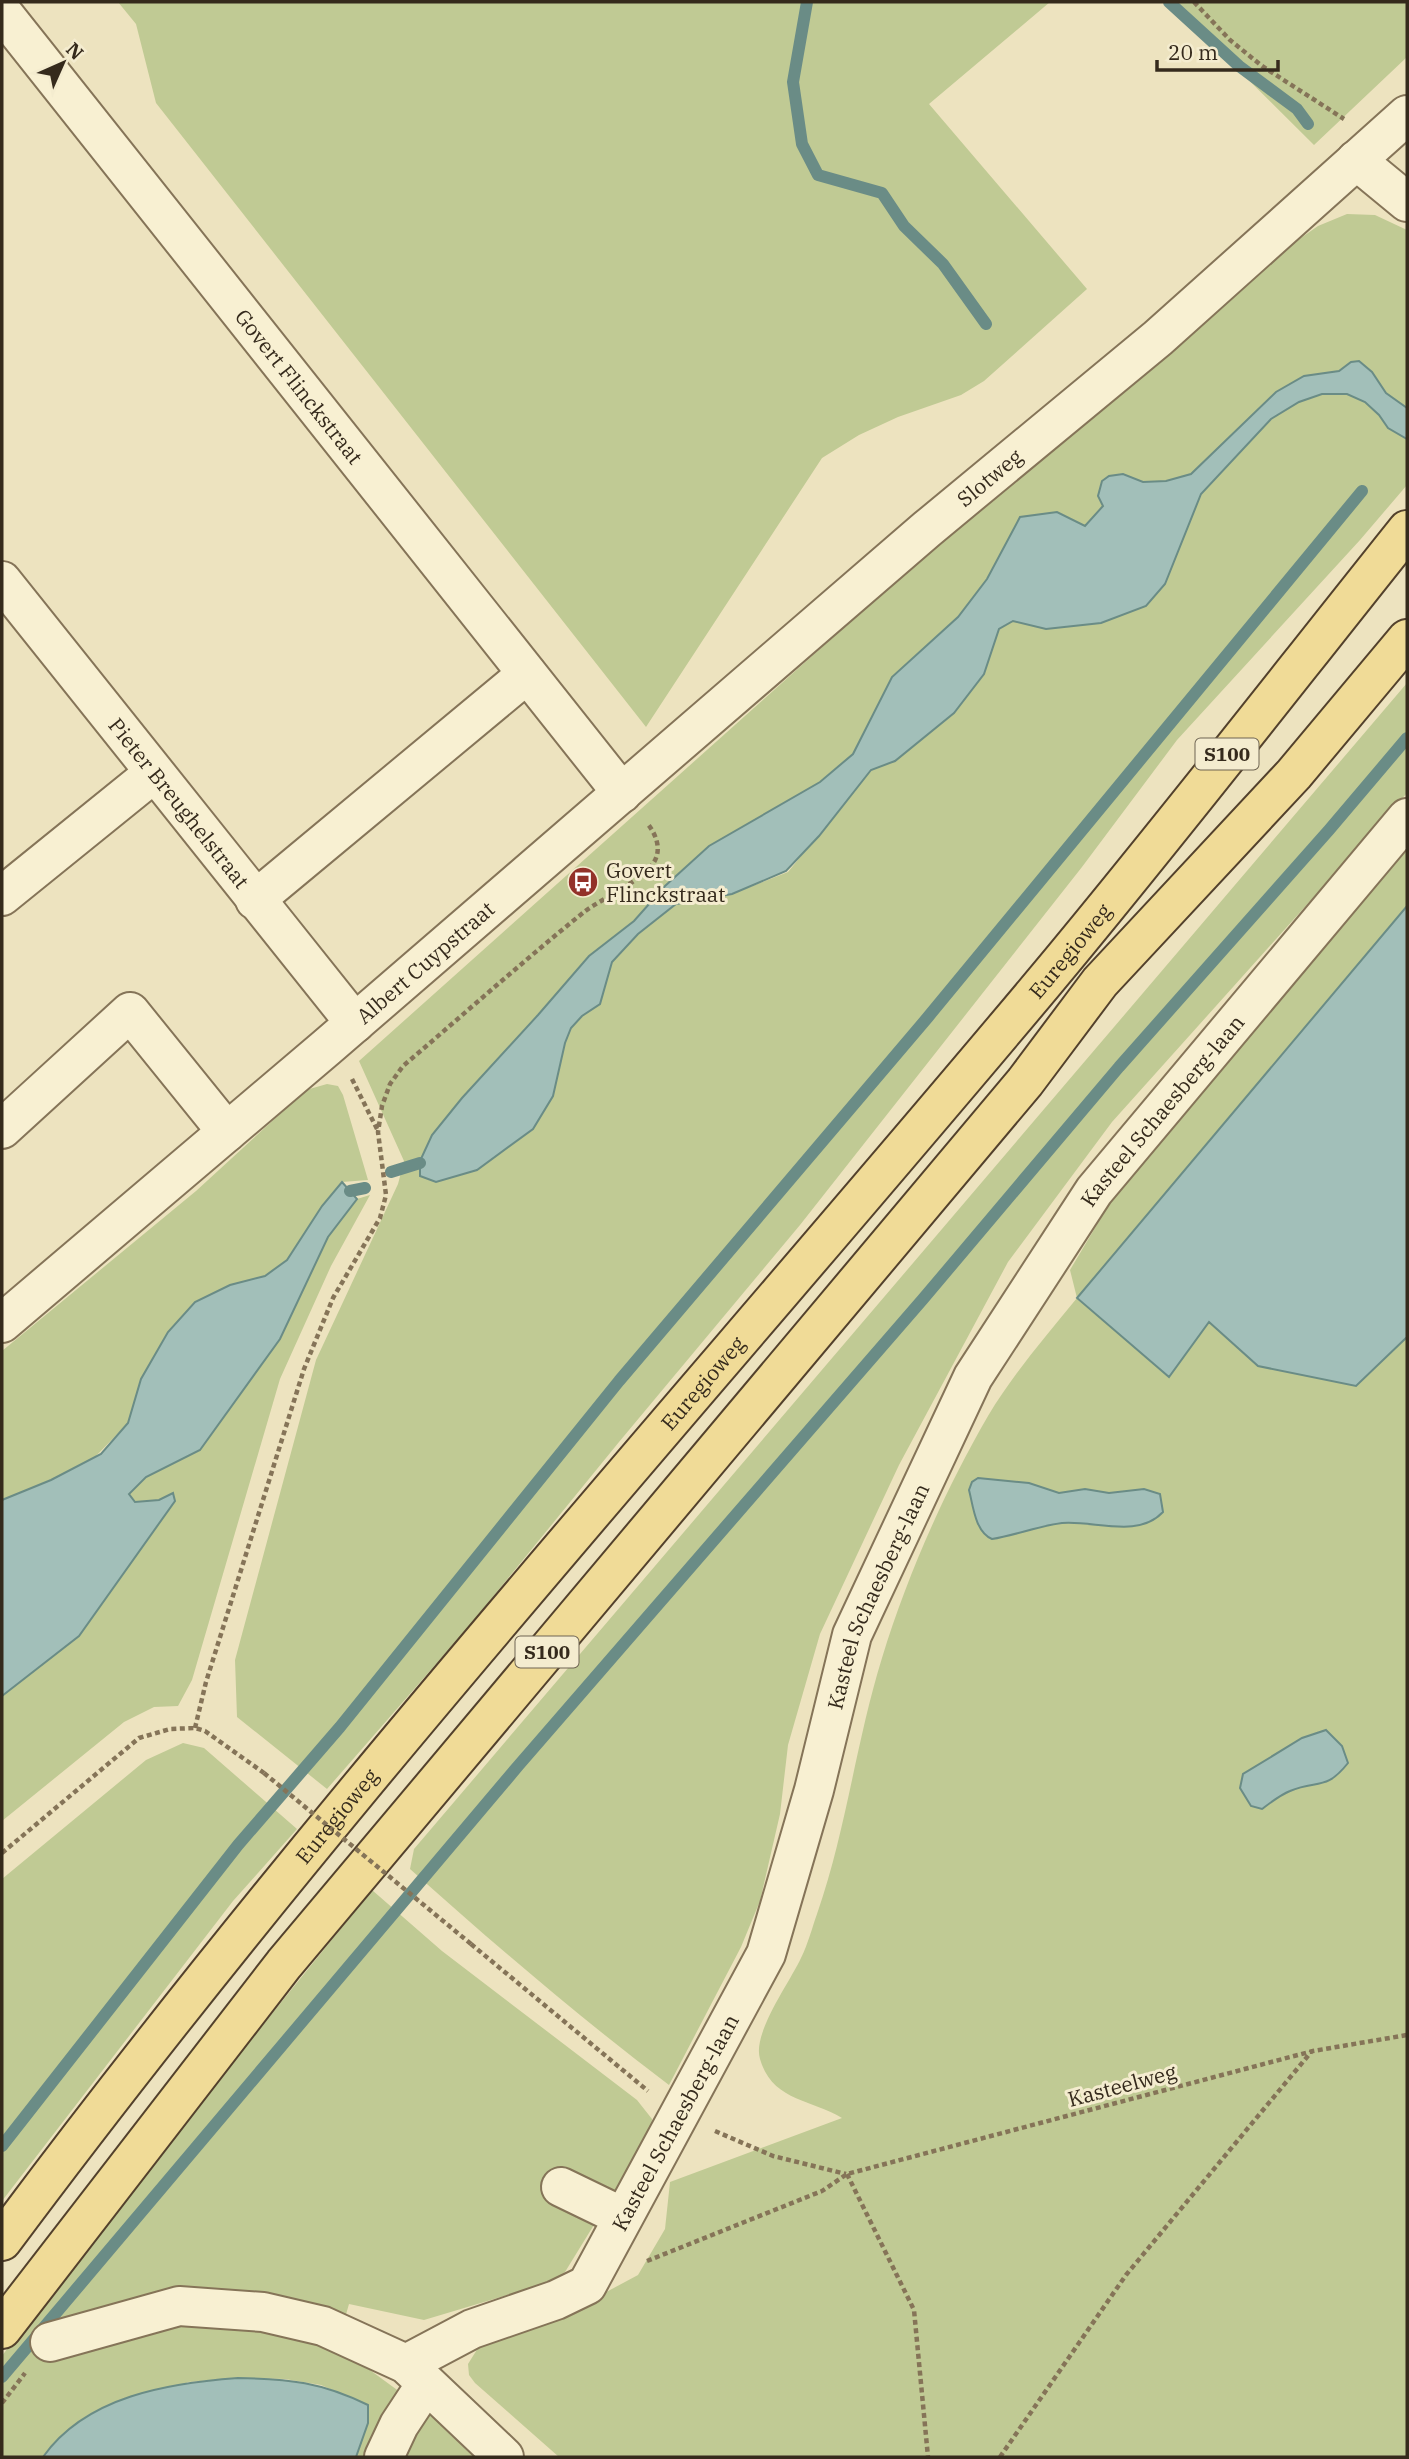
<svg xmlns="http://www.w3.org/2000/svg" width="1409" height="2459" font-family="'IBM Plex Serif',serif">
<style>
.green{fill:#c0ca94}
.water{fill:#a2bfb9;stroke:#6a8c86;stroke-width:2}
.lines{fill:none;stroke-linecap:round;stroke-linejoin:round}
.stream{stroke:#6a8c86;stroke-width:12}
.minor-casing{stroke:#857458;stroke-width:42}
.major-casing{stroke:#53412c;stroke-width:42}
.path{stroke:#857458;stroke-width:4.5;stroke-dasharray:5 3.5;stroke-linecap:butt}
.minor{stroke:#f8f0d2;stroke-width:38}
.major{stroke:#f0db97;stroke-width:38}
.path-bridge{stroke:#857458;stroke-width:4.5;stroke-dasharray:5 3.5;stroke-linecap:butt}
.labels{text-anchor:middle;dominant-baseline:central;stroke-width:6;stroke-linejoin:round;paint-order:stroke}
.shield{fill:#f4eccf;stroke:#6e6452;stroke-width:2}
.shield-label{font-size:19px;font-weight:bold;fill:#352a1c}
.street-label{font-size:21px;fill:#352a1c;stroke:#f4eccf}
.poi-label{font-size:21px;fill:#352a1c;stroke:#f4eccf;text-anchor:start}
</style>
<rect width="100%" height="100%" fill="#ede3bf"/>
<!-- green -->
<path class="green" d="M118,2H1050L929,104L1087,289L984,381L961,395L898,417L859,435L822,458L646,727L156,103L136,24Z
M1170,2H1407V57L1314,145Z
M1347,214L1375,215L1407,230V408L1386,393L1372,372L1351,362L1339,371L1304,376L1191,474L1166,481L1143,482L1123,474L1109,476L1102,481L1103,506L1085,526L1057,512L1020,517L987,579L958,617L892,677L853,754L820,782L709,846L665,886L634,921L589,956L538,1015L462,1098L553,1096L565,1043L571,1028L582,1016L600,1004L612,962L638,934L676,904L732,894L788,872L871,770L895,761L984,674L999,629L1013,621L1046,629L1165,584L1201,494L1271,419L1299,402L1322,394H1347L1365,402L1379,415L1388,428L1407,439V485L1360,540L1177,740L1082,867L800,1225L619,1442L470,1625L327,1789L237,1717L235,1660L316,1360L398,1184L404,1161L359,1061L971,514L1132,385L1295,242L1318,226Z
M1407,683V793L1112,1122L1008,1262L899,1465L820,1634L788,1745L780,1814L760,1901L741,1947L669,2085C579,2017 494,1944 410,1869L414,1849Z
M1407,841V906L1078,1298L1209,1321L1258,1366L1407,1336V2457H559L475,2383L469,2375L468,2364L478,2348L493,2335L569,2312L638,2275L665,2229L670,2182L842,2118C811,2099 772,2101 760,2059C752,2033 790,1982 801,1958C808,1944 812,1928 817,1914C846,1831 856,1742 882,1658C907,1576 945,1490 988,1416C1013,1374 1046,1336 1077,1298L1070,1270L1117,1191Z
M327,1084L338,1086L343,1095L368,1180L342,1182L287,1260L265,1276L230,1285L168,1332L141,1379L128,1423L94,1458L51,1480L2,1500V1351L196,1191L306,1090Z
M370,1195L331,1266L280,1379L192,1680L178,1706L154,1707L124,1722L2,1821V1696L50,1658L175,1501L172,1494L159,1500L135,1502L128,1494L146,1477L200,1450L280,1339L328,1237L357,1199Z
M183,1743L204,1748L297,1829L233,1901L2,2201V1879L146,1760Z
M372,1890L442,1951L637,2100L652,2119L651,2132L565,2272L551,2282L424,2320L349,2304L337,2346L426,2411L482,2457H356L368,2423L367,2405L321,2385L285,2379L238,2378L188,2382L43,2457H2V2356L58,2278Z"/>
<!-- water -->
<path class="water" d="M1359,361L1372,372L1386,393L1407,408V439L1388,428L1379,415L1365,402L1347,394H1322L1299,402L1271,419L1201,494L1165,584L1146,606L1101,623L1046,629L1013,621L999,629L984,674L954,713L895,761L871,770L819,836L786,871L732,894L676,904L638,934L612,962L600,1004L582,1016L571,1028L565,1043L553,1096L533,1129L477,1170L436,1182L420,1176V1161L432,1135L462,1098L538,1015L589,956L634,921L665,886L709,846L820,782L853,754L892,677L958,617L987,579L1020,517L1057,512L1085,526L1103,506L1098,496L1102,481L1109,476L1123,474L1143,482L1166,481L1191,474L1276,392L1304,376L1339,371L1351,362Z
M1407,906V1337L1356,1386L1258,1366L1209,1322L1169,1377L1077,1298Z
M342,1182L357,1199L328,1237L280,1339L200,1450L146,1477L129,1494L135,1502L159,1500L173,1493L175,1501L79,1636L2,1696V1500L51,1480L101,1454L128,1423L141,1379L168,1332L195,1302L230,1285L265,1276L287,1260L322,1206Z
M978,1478L1029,1483L1059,1493L1085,1489L1109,1493L1144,1489L1160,1494L1163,1512C1138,1539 1094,1520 1062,1523C1039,1526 1016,1535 992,1539C975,1532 973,1505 969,1490L972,1482Z
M1326,1730L1342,1746L1348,1763C1325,1792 1317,1779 1290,1791C1280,1795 1270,1803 1262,1809L1251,1806L1240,1788L1243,1774L1302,1738Z
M238,2378C290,2379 321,2382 368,2405V2423L356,2457H43C86,2396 169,2383 238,2378Z"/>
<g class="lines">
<!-- stream -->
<path class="stream" d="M807,2L793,82L802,144L818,175L882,193L904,226L943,264L986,324
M1169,2L1239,66L1297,109L1308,124
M391,1172L420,1163
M350,1191L365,1188
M2,2146L238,1845L340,1727L619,1381L928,1017L1362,491
M2,2377L518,1766L923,1299L1119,1067L1329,830L1407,738"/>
<!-- minor casing -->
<g class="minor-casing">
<g id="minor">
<path id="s1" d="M2,12L622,793"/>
<path d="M1356,160L1407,202"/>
<path id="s2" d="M2,581L355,1023"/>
<path d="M2,896L154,773"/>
<path d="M255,900L527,674"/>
<path d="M2,1129L130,1012L227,1132"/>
<path id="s3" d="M2,1323L327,1047L927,529L1158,338L1407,115"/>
<path d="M561,2187L623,2217"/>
<path d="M50,2342L179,2306L263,2312L323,2326L406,2364L504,2457"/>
<path id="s4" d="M406,2364L472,2329L556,2300L587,2285L766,1954L814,1790L852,1635L973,1377L1094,1191L1407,818"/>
<path d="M384,2457L399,2425L426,2384"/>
</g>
</g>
<!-- major casing -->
<g class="major-casing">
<g id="major">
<path id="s5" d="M2,2241C327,1804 695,1399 1045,981C1168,834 1287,680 1407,530"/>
<path d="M2,2329L284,1964L1025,1082L1100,982L1294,774L1407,639"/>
</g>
</g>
<!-- path -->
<path class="path" d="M1194,2L1230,40L1262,66L1344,119
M352,1079L378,1131
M195,1728L206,1682L304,1369L333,1298L380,1218L386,1195L378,1132L382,1106L390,1084L403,1066C463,1015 522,962 584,912C601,899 644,880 654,862C662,849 656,834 647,823
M2,1853L139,1738L170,1729L195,1728L205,1731L264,1773
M471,1944L648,2091
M715,2131L773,2156L846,2174
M847,2174L914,2310L928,2457
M647,2261L822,2191L847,2174L1313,2051L1407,2035
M2,2403L25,2373
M1000,2457L1126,2275L1312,2051"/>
<!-- minor -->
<use href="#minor" class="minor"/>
<!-- major -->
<use href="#major" class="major"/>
<!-- path-bridge -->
<path class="path-bridge" d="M264,1773L471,1944"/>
</g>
<!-- icons -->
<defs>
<g id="bus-disc" transform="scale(1.575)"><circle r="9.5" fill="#933129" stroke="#f4eccf"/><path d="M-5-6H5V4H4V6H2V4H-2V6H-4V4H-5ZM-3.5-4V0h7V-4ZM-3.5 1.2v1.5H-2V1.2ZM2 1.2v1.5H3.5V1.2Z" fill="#fff"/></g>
</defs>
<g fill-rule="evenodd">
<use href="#bus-disc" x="583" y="882"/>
</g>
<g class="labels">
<!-- shield labels -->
<g class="shield">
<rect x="1195.5" y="738.5" width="63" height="31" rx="5"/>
<rect x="515.5" y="1636.5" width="63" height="31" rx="5"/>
</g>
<g class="shield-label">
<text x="1227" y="754">S100</text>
<text x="547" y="1652">S100</text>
</g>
<!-- street labels -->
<g class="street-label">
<text stroke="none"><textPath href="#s1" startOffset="478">Govert Flinckstraat</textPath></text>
<text stroke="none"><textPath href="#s3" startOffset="1300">Slotweg</textPath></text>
<text stroke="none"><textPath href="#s2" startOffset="284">Pieter Breughelstraat</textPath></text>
<text stroke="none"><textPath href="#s5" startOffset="1675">Euregioweg</textPath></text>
<text stroke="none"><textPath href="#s3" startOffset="556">Albert Cuypstraat</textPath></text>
<text stroke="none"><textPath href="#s4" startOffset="1517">Kasteel Schaesberg-laan</textPath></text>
<text stroke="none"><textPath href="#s5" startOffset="1108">Euregioweg</textPath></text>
<text stroke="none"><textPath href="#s4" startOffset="950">Kasteel Schaesberg-laan</textPath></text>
<text stroke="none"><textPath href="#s5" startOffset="541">Euregioweg</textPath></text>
<text transform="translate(1122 2085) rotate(-15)">Kasteelweg</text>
<text stroke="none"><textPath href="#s4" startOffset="383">Kasteel Schaesberg-laan</textPath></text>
</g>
<!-- poi labels -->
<g class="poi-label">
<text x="606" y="870">Govert<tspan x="606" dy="24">Flinckstraat</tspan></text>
</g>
</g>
<!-- border -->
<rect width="1409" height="2459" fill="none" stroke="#352a1c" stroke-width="7"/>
<!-- north arrow -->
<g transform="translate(63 63) rotate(45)" stroke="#f4eccf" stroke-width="5" paint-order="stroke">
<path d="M0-5L12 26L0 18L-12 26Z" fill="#352a1c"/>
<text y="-10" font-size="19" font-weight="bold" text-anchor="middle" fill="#352a1c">N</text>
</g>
<!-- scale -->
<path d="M1157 60v10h121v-10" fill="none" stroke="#352a1c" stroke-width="3.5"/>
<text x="1168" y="60" font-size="21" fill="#352a1c" stroke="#f4eccf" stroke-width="5" paint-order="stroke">20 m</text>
</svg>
